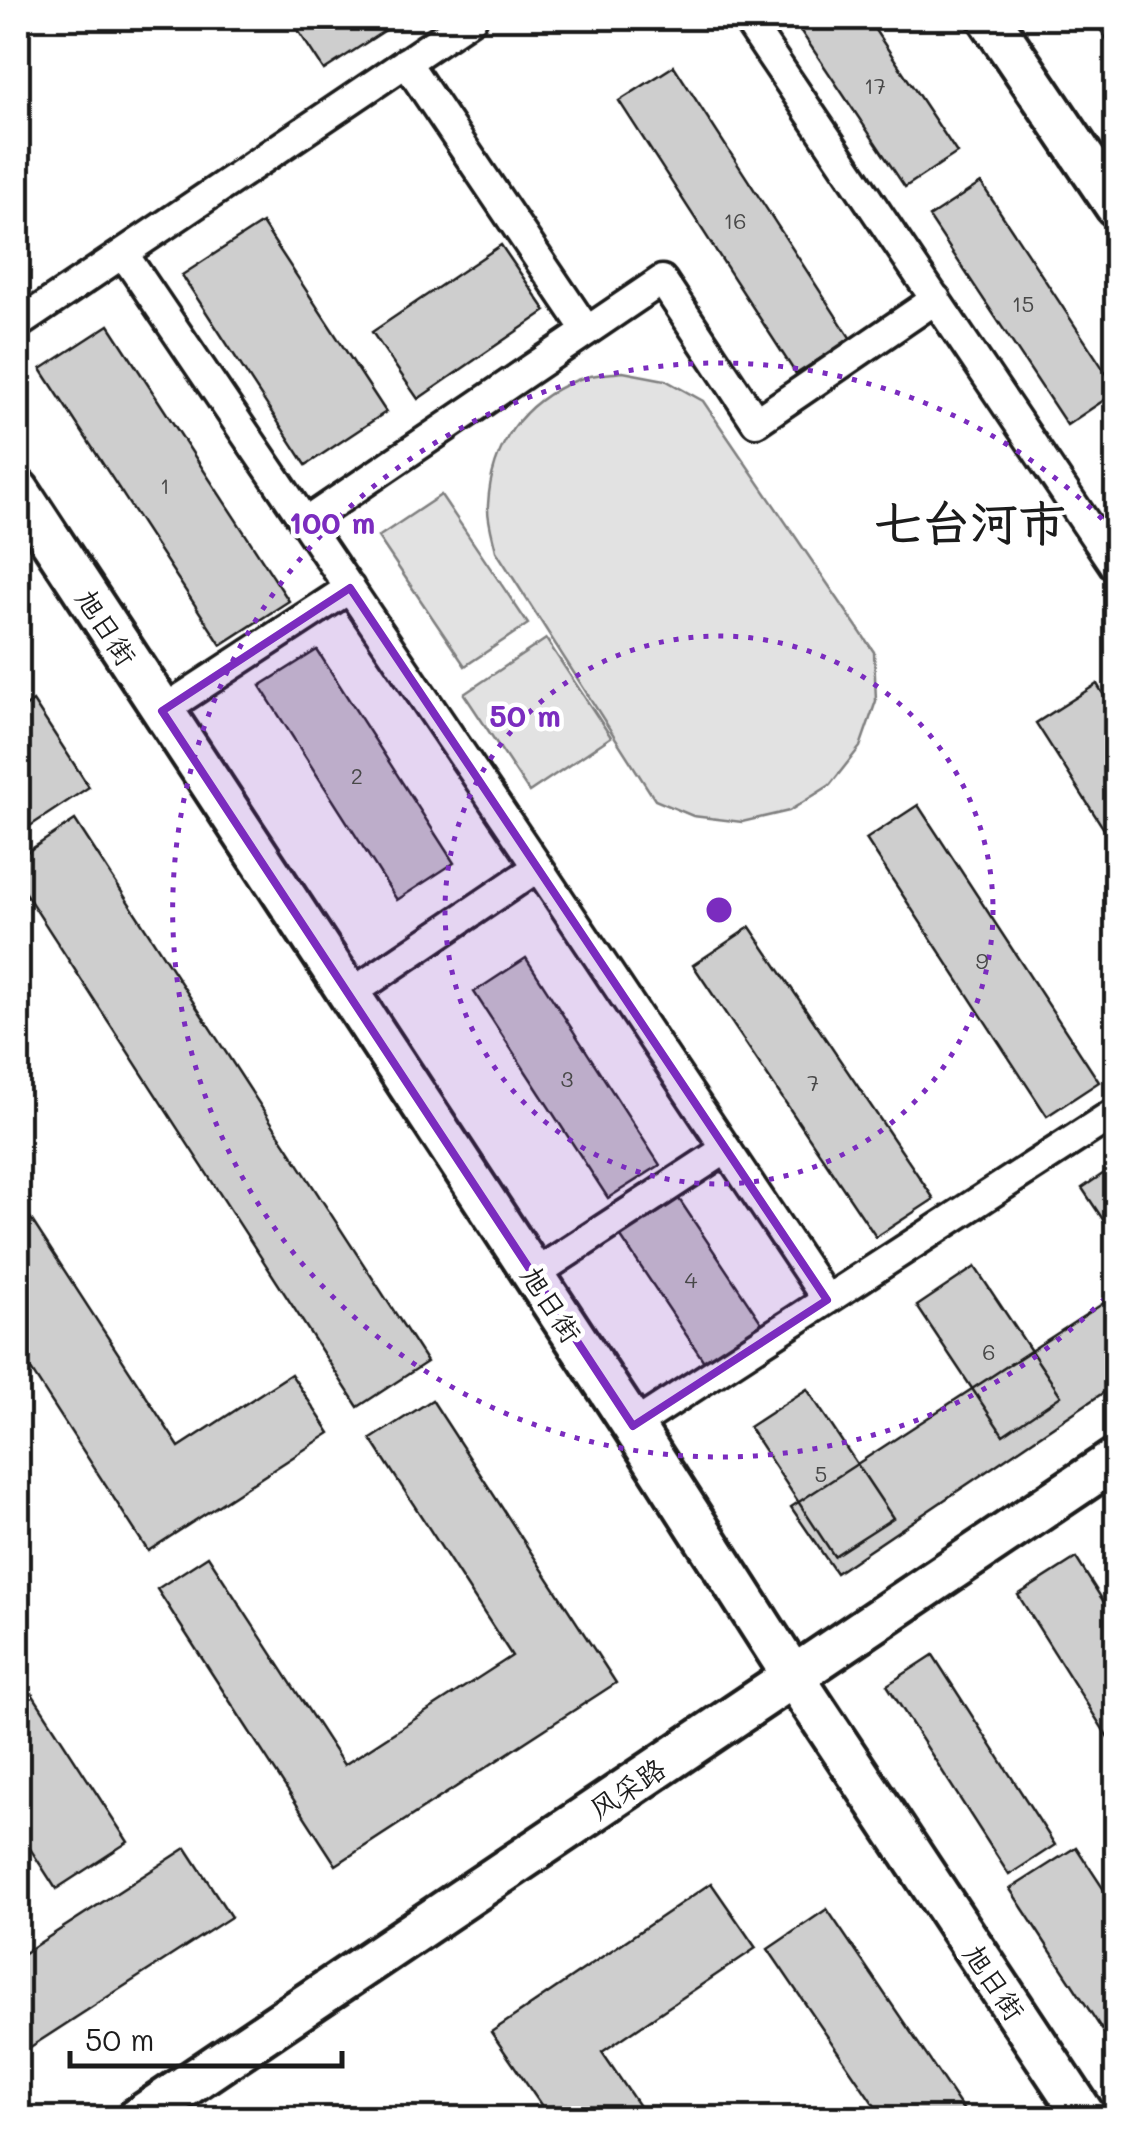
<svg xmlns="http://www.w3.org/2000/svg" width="1134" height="2136" font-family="Mali,'LXGW WenKai TC',sans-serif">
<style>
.green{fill:#e2e2e2;stroke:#7f7f7f;stroke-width:2.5}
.building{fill:#cecece;stroke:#1c1c1c;stroke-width:2.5}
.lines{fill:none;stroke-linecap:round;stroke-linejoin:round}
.minor-casing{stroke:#1c1c1c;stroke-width:35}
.secondary-casing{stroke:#1c1c1c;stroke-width:48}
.minor{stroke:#fff;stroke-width:28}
.secondary{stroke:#fff;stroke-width:40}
.marked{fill:#7b2cbf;fill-opacity:0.2;stroke:#7b2cbf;stroke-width:8;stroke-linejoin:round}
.ring{fill:none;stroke:#7b2cbf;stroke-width:5;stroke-dasharray:5 10}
.labels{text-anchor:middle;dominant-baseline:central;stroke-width:9;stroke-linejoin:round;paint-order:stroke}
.number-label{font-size:22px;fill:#484848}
.street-label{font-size:28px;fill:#1c1c1c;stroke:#fff}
.town-label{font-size:48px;font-weight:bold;fill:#1c1c1c;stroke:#fff}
.centre{fill:#7b2cbf;stroke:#fff;stroke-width:5}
.ring-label{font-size:30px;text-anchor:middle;font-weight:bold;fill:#7b2cbf;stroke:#fff;stroke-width:9;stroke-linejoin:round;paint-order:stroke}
</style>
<rect width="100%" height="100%" fill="#fff"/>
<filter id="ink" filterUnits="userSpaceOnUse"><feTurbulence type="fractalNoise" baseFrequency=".01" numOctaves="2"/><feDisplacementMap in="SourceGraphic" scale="20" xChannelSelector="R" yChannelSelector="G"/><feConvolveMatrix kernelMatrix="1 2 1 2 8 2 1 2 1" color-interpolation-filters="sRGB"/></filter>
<g filter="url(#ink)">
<!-- green -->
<path class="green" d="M623,372L665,380L703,401L874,652L876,701L860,747L830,785L789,811L742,822L693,816L655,800L496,551C493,537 487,520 488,505C491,446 522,402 577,380C591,374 608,374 623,372Z
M441,495L528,624L465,666L378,537Z
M546,639L611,737L529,792L464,694Z"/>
<!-- building -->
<path class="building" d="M290,18H391L395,24L324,70Z
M792,18H867L957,153L905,187Z
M1093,18H1116V54Z
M674,66L851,339L796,374L619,101Z
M981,183L1116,388V392L1067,425L929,217Z
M262,223L386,412L306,465L182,275Z
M501,245L546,311L418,399L372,332Z
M109,325L289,601L221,645L41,369Z
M317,650L454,863L397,900L260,686Z
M1097,684L1116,715V848L1036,723Z
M33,701L89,787L18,834V712Z
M918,805L1099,1082L1047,1116L866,839Z
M75,820L427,1362L358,1407L18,882V858Z
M750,927L934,1199L876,1237L693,965Z
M526,958L660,1165L608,1198L474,992Z
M1116,1165V1239L1082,1188Z
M677,1196L763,1325L705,1363L619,1234Z
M18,1199L179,1447L291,1374L330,1433L148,1551L18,1350Z
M975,1267L1061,1396L1003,1435L917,1306Z
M1116,1295V1384L836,1573L791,1507Z
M807,1389L893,1518L834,1556L749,1427Z
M432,1400L616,1683L336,1865L157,1589L208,1556L344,1765L512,1656L371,1439Z
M1076,1558L1116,1621V1750L1018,1595Z
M933,1655L1055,1845L1009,1875L887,1685Z
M18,1672L128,1842L56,1889L18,1830Z
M1076,1847L1116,1908V2051L1010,1889Z
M186,1848L231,1917L18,2055V1957Z
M711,1883L756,1948L602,2052L647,2118H550L491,2032Z
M827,1909L969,2118H883L768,1949Z"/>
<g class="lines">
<!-- minor casing -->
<g class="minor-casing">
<path id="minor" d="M746,18L1116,568
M406,62L587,331
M123,253L538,867L827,1300
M18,324L472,18
M306,522L662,280L756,422L936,299
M162,711L350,588
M349,995L538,867
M533,1275L726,1149
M633,1426L1116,1112"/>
</g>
<!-- secondary casing -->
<g class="secondary-casing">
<path id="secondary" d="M989,18L1116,206
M18,490L633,1426L793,1676L1086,2118
M138,2118L1116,1459"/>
</g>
<!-- minor -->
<use href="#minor" class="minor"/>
<!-- secondary -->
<use href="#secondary" class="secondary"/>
</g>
</g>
<!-- marked area -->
<path class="marked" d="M350,588L827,1300L633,1426L162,711Z"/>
<!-- distance rings -->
<g class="ring">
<circle cx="719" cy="910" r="274"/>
<path d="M1116 1287A547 547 0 1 1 1116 533"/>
</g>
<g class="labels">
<!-- number labels -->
<g class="number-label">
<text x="875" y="85">17</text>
<text x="735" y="220">16</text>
<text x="1023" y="303">15</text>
<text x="165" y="485">1</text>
<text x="357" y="775">2</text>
<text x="982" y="960">9</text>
<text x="567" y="1078">3</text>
<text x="813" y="1082">7</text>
<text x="691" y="1279">4</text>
<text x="989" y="1351">6</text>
<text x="821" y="1473">5</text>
</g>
<!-- street labels -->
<g class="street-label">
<text transform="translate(107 627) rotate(57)">旭日街</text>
<text transform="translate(552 1304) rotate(57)">旭日街</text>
<text transform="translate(627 1788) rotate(-34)">风采路</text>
<text transform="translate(995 1982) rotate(56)">旭日街</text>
</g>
<!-- town labels -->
<g class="town-label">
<text x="970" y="521">七台河市</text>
</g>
</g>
<circle cx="719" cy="910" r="15" class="centre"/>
<g class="ring-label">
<text x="332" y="534">100 m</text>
<text x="525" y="727">50 m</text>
</g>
<!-- margin -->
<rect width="1134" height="2136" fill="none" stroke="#fff" stroke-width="60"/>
<rect x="30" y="30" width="1074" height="2076" fill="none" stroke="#1c1c1c" stroke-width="4" filter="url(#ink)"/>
<!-- scale -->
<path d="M70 2051v15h272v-15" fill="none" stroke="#1c1c1c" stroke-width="5"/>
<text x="85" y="2051" font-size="30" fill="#1c1c1c" stroke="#ffffff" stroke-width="8" paint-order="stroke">50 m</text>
</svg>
